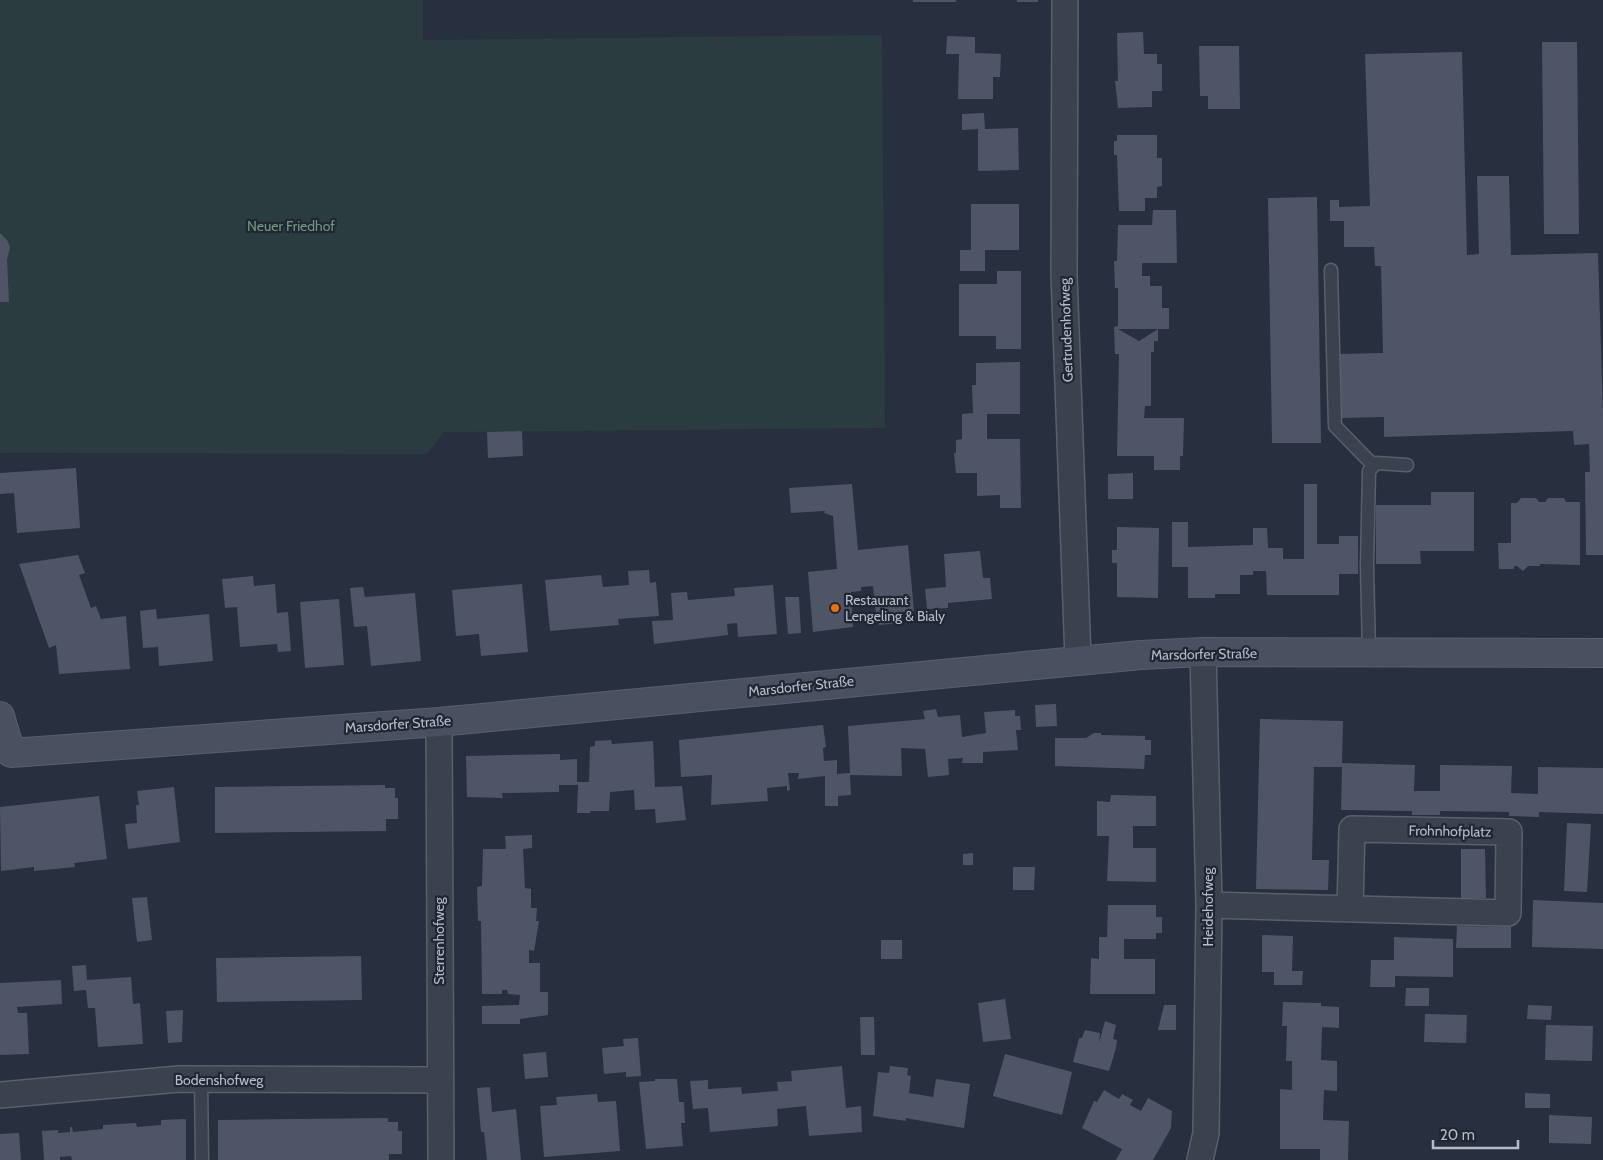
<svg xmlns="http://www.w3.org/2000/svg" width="1603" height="1160" font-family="Cabin,sans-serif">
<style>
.green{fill:#2b3c40}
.building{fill:#4f5566}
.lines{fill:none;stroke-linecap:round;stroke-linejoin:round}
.lane-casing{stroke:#5a5f6b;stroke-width:15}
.street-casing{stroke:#5a5f6b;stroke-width:28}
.secondary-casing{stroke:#5a5f6b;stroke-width:30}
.lane{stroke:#3c414e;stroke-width:12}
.street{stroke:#3c414e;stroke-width:25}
.secondary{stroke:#4b5060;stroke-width:28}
.food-dot{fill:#e8710a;stroke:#212633;stroke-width:2}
.labels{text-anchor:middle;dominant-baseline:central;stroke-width:4.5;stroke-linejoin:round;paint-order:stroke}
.park-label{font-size:14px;fill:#72977f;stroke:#212633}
.street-label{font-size:14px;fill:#b8bcc8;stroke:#212633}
.poi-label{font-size:14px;fill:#b8bcc8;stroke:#212633;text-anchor:start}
</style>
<rect width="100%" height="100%" fill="#282f3e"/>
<!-- green -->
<path class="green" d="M0,0H423V40L882,35L885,428L444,432L427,454L0,453Z"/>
<!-- building -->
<path class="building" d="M913,0H956V2H913Z
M1017,0H1038V2H1017Z
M1143,32L1144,54H1157V64H1162V91H1152V107L1118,108L1115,81H1118L1117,33Z
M947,36L975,37V53L1001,54L1000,77H993V99H958L959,54H946Z
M1542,42H1577L1579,234H1544Z
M1199,46H1239L1240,109H1208V96H1200Z
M1462,52L1467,255L1479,254L1477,176H1509L1511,255L1598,253L1603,414V555H1586L1585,472H1590L1589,444L1574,445L1573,431L1384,437V417L1342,418L1340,354L1383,353L1381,266H1375L1374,247H1344V221H1330V200H1339V207L1370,206L1365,54Z
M984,113L985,129L1018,128L1019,170L978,171V129L962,130V114Z
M1117,135H1157V158H1162V186L1157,187V198H1145V211H1119L1117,155H1114V141H1117Z
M1317,197L1321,443H1272L1268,198Z
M971,204H1019V250H985V271H960V250H971Z
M1153,210H1176L1177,263H1142V276H1150V286H1162V308H1169V329H1118L1139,341L1158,329V341H1154V352H1151V406H1145L1144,418H1184L1183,456H1180V470H1154V456H1117L1119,354H1115L1114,327L1118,326V288H1115L1114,261H1117L1118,225H1152Z
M0,233L7,240L10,247L7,260L9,302H0Z
M997,271H1021V349H996V336H959V284H997Z
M1020,362V414H987V439H1020L1021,508H1000V495L977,496V473H956L954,453H956V440L962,439V414L973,413L972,385H976V363Z
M522,431L523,456L488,458L487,432Z
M76,468L80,528L17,533L14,493L0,494V473Z
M1133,473V499H1108V474Z
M852,484L858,550L908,545L914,611L898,613L899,623L879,625L878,615H876L873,586L861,587V591L851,592L853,627L813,632L808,572L837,569L833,516L824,513L825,511L791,513L789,488Z
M1304,484H1317V544H1339V536H1358V574H1339V595H1267L1266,571H1253V575H1240V594H1215V598H1188V567H1172V522H1188V547L1253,545V528H1267L1268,548H1283V559H1304Z
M1431,492H1474V551H1420L1421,564H1376V505H1431Z
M1521,498H1536L1539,502H1545L1548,498H1564L1566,502H1580V565L1540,564V566H1528L1523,571L1517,566H1514V569H1499L1498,543H1511V503H1517Z
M1117,527L1159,528L1158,598L1117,597V563H1112V550H1117Z
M980,551L983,578H990L992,599L948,603V608L927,609L925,589L946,587L944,554Z
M78,555L85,573L79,575L91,608L96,606L101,619L126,616L130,669L59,674L56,645L49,648L19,564Z
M649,570L650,583L656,582L659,616L618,619L619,625L550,631L545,580L601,575L603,587L629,585L628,571Z
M253,576L254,586L275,584L277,613L288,612L291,651L278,652L277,644L240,647L237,607L225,608L222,579Z
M522,584L528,652L481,656L479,634L456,636L452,590Z
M773,585L777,634L738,637L737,623L727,624L728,635L654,644L652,621L673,620L671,593L687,592L688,600L735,596L734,588Z
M363,587L365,597L415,593L421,661L371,666L367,626L354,627L350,588Z
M785,597H799L801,633L788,634Z
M339,599L344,665L305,668L300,602Z
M156,609L157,619L209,614L213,661L159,666L158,647L143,648L140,611Z
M1056,704L1057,726L1036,727L1035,705Z
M936,709L938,717L960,715L962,737L986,733L984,712L1015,710V716H1020L1021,730H1016L1018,750L983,752V763H962L963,758L948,759L949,775L928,777L925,749L901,748L902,776L850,775L851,795L838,796V806H825V776L798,779L799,773H788L790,790L787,791V786L767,788L768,801L711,805L712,775L681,777L679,740L823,725L826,747L823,748L824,761L837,760V774L850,773L848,726L925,719L923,711Z
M1260,719L1343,721L1342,763L1415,765L1414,791H1440V765L1512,766L1511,793L1538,794V767L1603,768V814L1539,812V817L1509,816V812L1440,811V815H1412V811L1341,810L1342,767H1314L1312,860H1329L1328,890L1256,889Z
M1094,733H1101V735L1145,736V740H1151V755H1145L1144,769L1055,766V738H1086Z
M611,740L612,744L653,741L655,787L682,786L686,820L656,823L655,809L635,810L634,790L610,792L609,811H590L591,813H577L578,785H559V792L502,793L503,798L467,797L466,756L560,754V760L577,759V782H589L590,747L595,746V741Z
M385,785V788H395V798H398V819H386V831L215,833V787Z
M174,787L180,842L128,849L125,824L137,823L136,805H139L137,791Z
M1111,795L1156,796V826H1133V848H1156V882L1107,881L1109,836H1097V801L1110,802Z
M99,796L107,859L74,863L75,867L34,871V867L1,871L0,807Z
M1567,823L1591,824L1587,892L1564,891Z
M532,835V848L523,849L525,888L531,889V908H537L536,921H539L534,951L529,950V963H540V992H548V1015L520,1019V1024H482V1006L519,1005L520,995L508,994L507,990H502V994H482L481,921H478L477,887L482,886L483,849H506L505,836Z
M1461,849H1485L1486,898H1461Z
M973,853V865H963V854Z
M1013,867H1035L1034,890H1013Z
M147,897L152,940L137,942L132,898Z
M1533,900L1603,903V949L1532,947Z
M1108,905H1156V917H1162V933H1156V939H1124V959H1155V994H1090L1091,958L1099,959V937H1107Z
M1457,926L1511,927V948H1456Z
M1262,935L1293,936L1292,971H1303L1302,985H1274V972H1262Z
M1394,937L1453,939V977L1395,976V987H1370L1371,960H1394Z
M881,940H902V959H881Z
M361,956L362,1000L217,1002L216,958Z
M86,965L87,980L131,977L133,1004L140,1003L143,1044L98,1047L95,1008H88L86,990L74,991L72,966Z
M61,980L62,1004L17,1007L18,1013H27L29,1054L0,1055V983Z
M1406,988H1429V1006H1405Z
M1005,999L1011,1039L983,1042L978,1003Z
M1283,1002L1321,1003V1006L1339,1007V1028L1322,1027L1321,1060L1337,1061V1091L1324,1090L1323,1120L1349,1121L1348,1160H1320V1149H1280V1089L1292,1090V1061H1286L1287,1026H1282Z
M1164,1005H1176V1030H1158Z
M1528,1005L1552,1006L1551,1020L1527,1019Z
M183,1010L182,1042L168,1043L166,1011Z
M1425,1014L1467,1015L1466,1043L1424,1042Z
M860,1017H874L875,1055H861Z
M1105,1021L1116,1025L1113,1039L1117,1040L1116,1048L1109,1071L1073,1062L1079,1038H1082L1085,1030L1100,1033L1099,1043Z
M1546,1025L1593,1026L1592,1061L1545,1060Z
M638,1038L641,1076L626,1077V1072L604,1074L602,1048L624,1046L623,1039Z
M546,1052L548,1077L525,1079L523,1054Z
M1005,1054L1072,1072L1062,1115L993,1096Z
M842,1066L846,1108L861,1106L862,1132L809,1136L806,1106L777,1109L778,1126L710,1132L708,1108L693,1109L690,1081L708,1080V1089L741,1087L742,1094L776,1091H778L777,1082L792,1081L791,1071Z
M890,1066L908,1068L907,1075L911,1076L909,1093L933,1097L936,1079L970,1084L964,1128L917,1120L906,1118V1121L873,1116L878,1072L889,1073Z
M655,1079H677L679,1102H684L685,1123H681L683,1146L646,1149L639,1082L655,1081Z
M490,1087L492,1112L516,1109L521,1160H487L484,1132H481L477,1088Z
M1104,1090L1119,1099L1122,1094L1133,1100L1130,1105L1141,1111L1148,1098L1172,1111L1171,1128L1153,1160H1116L1122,1149L1082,1128L1094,1101L1097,1102Z
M1525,1093L1550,1094V1108H1525Z
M597,1094L598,1102L616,1101L620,1151L544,1157L540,1106L557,1105L556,1097Z
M1549,1115L1592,1117L1591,1144L1549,1143Z
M388,1118V1122H398V1131H402V1154H389V1160H218V1120Z
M186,1119V1160H72L71,1156L60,1157V1160H44L42,1131L58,1130V1133L70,1132V1127H72L73,1132L103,1129V1125L136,1123L137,1127L161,1125V1120Z
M19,1133L21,1160H0V1134Z"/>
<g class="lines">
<!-- lane casing -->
<g class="lane-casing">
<path id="lane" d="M1331,270L1335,426L1373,465
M1369,653L1367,566L1369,471L1376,463L1407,465
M201,1079L202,1160"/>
</g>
<!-- street casing -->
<g class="street-casing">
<path id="street" d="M1065,0L1064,274L1078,659
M439,722L441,1160
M1209,905L1508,913L1509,832L1352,829L1350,908
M0,1095L179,1079L439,1080
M1200,1160L1206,1133L1209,905L1203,652"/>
</g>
<!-- secondary casing -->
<g class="secondary-casing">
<path id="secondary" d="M0,716L11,753L439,722L1141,655L1203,652L1603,653"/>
</g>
<!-- lane -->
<use href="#lane" class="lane"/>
<!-- street -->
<use href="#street" class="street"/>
<!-- secondary -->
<use href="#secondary" class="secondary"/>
</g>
<!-- markers -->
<circle class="food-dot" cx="835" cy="608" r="5"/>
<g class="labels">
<!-- park labels -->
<g class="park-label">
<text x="291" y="226">Neuer Friedhof</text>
</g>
<!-- street labels -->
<g class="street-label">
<text transform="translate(1066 330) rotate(-92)">Gertrudenhofweg</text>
<text transform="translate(1204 654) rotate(-1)">Marsdorfer Straße</text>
<text transform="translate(801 686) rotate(-6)">Marsdorfer Straße</text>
<text transform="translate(398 724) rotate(-4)">Marsdorfer Straße</text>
<text transform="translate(1450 831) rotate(1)">Frohnhofplatz</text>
<text transform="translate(1208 907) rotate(-90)">Heidehofweg</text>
<text transform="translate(439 941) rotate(-90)">Sterrenhofweg</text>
<text x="219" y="1080">Bodenshofweg</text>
</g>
<!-- poi labels -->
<g class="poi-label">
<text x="845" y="600">Restaurant<tspan x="845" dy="16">Lengeling &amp; Bialy</tspan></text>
</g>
</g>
<!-- scale -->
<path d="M1433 1140v8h85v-8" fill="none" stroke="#b8bcc8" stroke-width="2.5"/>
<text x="1440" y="1140" font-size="15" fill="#b8bcc8" stroke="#212633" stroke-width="4" paint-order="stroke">20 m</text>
</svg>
